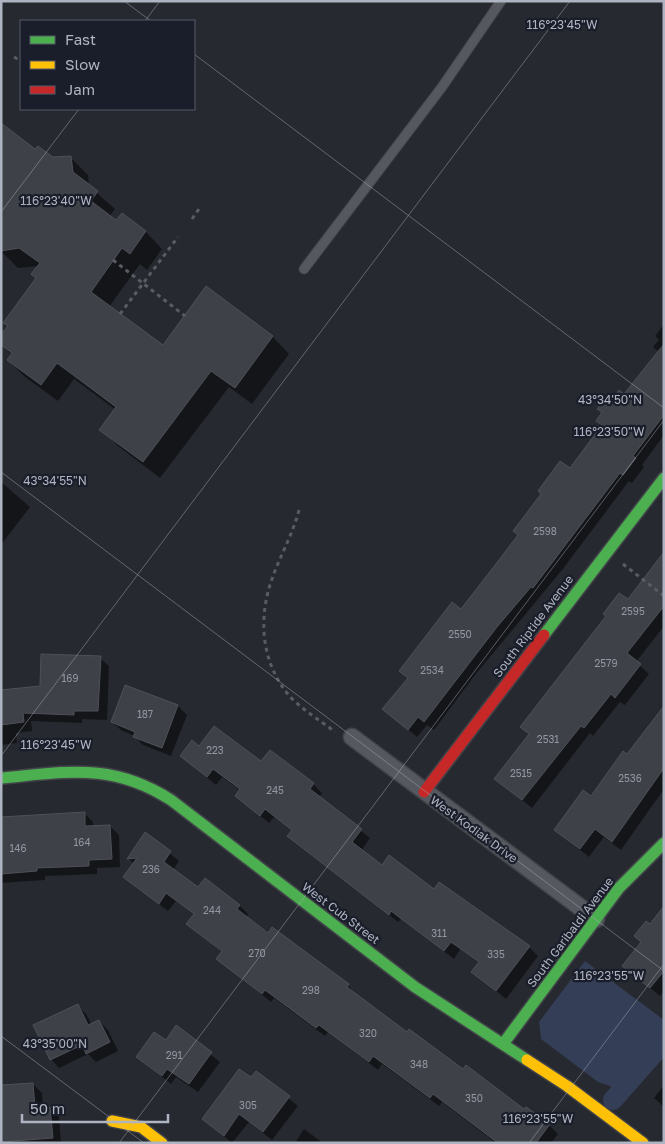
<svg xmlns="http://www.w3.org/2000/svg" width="665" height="1144" font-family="'Golos Text',sans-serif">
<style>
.water{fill:#353e57}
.shadow{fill:#0007}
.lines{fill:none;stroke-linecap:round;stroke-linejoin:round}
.canal{stroke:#353e57;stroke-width:20}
.building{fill:#3e4147;stroke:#4d5158}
.lane-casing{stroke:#424449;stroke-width:11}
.street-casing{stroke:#424449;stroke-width:19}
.fast-casing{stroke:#424449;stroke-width:14}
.slow-casing{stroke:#424449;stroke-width:14}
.jam-casing{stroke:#424449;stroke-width:14}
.path{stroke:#595c63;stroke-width:3;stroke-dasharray:4 4;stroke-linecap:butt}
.lane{stroke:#55585f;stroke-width:9}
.street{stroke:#55585f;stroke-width:16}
.fast{stroke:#4caf50;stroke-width:11}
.slow{stroke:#ffc107;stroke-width:11}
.jam{stroke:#c62828;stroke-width:11}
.ticks{fill:none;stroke:#afb4c2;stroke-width:1;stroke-opacity:0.45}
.labels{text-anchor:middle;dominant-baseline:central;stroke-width:4.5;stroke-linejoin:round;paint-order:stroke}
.number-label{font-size:10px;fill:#9397a3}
.street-label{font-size:12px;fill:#afb4c2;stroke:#1a1e2a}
.ticks-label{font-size:12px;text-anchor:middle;fill:#afb4c2;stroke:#1a1e2a;stroke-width:4.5;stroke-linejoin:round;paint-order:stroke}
</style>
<rect width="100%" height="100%" fill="#262930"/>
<!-- water -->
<path class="water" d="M585,961L664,1020V1047L626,1098L610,1086L598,1082L541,1039L539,1022Z"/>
<!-- shadow -->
<path class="shadow" d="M1,124L35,151L53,159L71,158L88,175L89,186L115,209L109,217L116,222L122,214L146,232L162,249L147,270L140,264L109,307L163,347L206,288L273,337L289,354L252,404L229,387L160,478L118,446L101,429L116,410L74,379L58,401L25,377L8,360L12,355L1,345L9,327L38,279L39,266L18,268L1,251Z
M664,324V435L642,465L644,467L632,483L629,481L562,570L475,675L434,730L427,725L417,737L384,709L408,679L401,671L461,611L570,470L603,426L598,421L614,399L625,396L659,352L653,347L659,340L655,336Z
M1,482L30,507L1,545Z
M664,553V626L636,662L649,674L625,705L620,702L593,736L590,733L532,808L496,779L529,735L521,726L628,601Z
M100,658L109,666L107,720L82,719V723L31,721L32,731L16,733L17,743L1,745V691L41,687Z
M126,686L178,706L187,715L171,756L143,745L134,736L121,730L112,722Z
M664,709V789L621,850L604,837L589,857L555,830L591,798L628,756Z
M199,747L261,763L271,751L313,784L322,793L319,797L370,838L361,851L382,867L434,891L529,947L538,956L506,999L473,972L479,963L460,949L454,959L401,919L398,922L298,845L289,836L293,831L275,816L269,823L236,796L241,791L222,777L216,785L181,756Z
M84,813L93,822V827L110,826L119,835L120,867L97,868V874L45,876V880L1,883V827Z
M146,834L179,861L173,870L198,889L205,880L240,906L248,914L246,918L268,934L348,985L356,995L407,1034L549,1125L558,1134L551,1143H496L442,1102L439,1106L382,1064L378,1070L328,1032L325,1036L274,998L271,1002L217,959L223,952L188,924L194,915L176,901L168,911L124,877L134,864L128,858Z
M664,908V991L660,996L633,974L650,925Z
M77,1005L86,1014L92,1025L99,1021L108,1030L118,1051L96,1062L88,1054L59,1068L51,1059Z
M176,1027L220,1062L198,1092L176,1077L171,1084L137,1057L166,1042Z
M256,1073L298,1106L272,1140L249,1122L232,1143L203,1119Z
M33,1084L42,1093L43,1109L50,1108L59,1117L61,1143H1V1086Z
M664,1085V1107L654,1098Z
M304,1129L323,1143H295Z"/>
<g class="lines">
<!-- canal -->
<path class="canal" d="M613,1100L664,1042"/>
</g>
<!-- building -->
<path class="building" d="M1,123L35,149L38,146L53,157L71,156L73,172L98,191L91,201L116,220L122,213L146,231L130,254L122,248L91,292L163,345L206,286L273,336L235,388L211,371L143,462L99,430L116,407L57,363L41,385L7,360L12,353L1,345V334L8,326L3,323L36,278L31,274L40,263L19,248L1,251Z
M664,344V415L633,456L636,458L623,475L620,473L533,588L531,587L497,627L424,722L418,717L408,730L382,709L408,678L399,671L452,602L461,609L492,569L518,535L513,531L541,494L538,491L560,461L570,468L602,425L596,421L602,412L597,409L609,393L614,397L619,390L624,394Z
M664,552V606L627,653L641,664L615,698L611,694L584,728L581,726L522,800L494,779L529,734L520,727L606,616L603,614L619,593L628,599Z
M41,654L101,656L98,711H74V715L23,713L24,722L1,725V690L40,686Z
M125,685L178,705L162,748L133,737L135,732L111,722Z
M664,706V768L612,842L595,829L580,849L554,830L583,790L591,796L623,751L627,754Z
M214,726L261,761L270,750L314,783L310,789L362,829L352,842L382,865L389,855L434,889L439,882L530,946L496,991L471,972L479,962L451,942L444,951L391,911L389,915L287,836L292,830L265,809L260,816L235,796L240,789L213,769L207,777L180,756L192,740L199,746Z
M85,812V826L110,825L112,859L89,860V866L37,868V871L1,874V817Z
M145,832L171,851L164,862L198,887L205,878L240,905L237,909L268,933L272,927L349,984L347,987L407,1032L409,1029L463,1069L466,1065L524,1109L526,1107L550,1124L536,1143H498L433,1094L430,1098L373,1056L369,1062L319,1025L316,1028L265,990L262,994L216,959L222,951L186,924L194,914L166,893L159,904L123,877L137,858L127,859Z
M664,906V971L650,988L622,966L641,942L634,936L646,921L650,924Z
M78,1004L88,1025L99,1020L110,1042L86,1054L82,1045L50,1060L33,1025Z
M176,1025L212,1052L189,1084L167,1069L162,1076L136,1057L154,1032L166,1040Z
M239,1069L251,1077L256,1071L290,1096L263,1132L239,1114L224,1136L202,1119Z
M33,1083L35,1108L50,1107L53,1138L1,1142V1085Z"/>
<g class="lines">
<!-- lane casing -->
<g class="lane-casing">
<path id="lane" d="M304,269L442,87L501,1"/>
</g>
<!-- street casing -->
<g class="street-casing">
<path id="street" d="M352,737L596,919"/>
</g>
<!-- fast casing -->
<g class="fast-casing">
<path id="fast" d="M544,635L664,478
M1,778C67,772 112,762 171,800L415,987L527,1060
M503,1044L619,888L664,843"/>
</g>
<!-- slow casing -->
<g class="slow-casing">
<path id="slow" d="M527,1060L567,1086L643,1143
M112,1121L141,1127L162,1143"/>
</g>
<!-- jam casing -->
<g class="jam-casing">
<path id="jam" d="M424,792L544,635"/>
</g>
<!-- path -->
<path class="path" d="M14,57L21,61
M192,219L199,209
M113,260L185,316
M120,314L178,237
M299,510C292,538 275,564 268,592C259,627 264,664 287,693C299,708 320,720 335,732
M623,564L664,596"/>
<!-- lane -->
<use href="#lane" class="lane"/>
<!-- street -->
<use href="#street" class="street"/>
<!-- fast -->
<use href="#fast" class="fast"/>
<!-- slow -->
<use href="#slow" class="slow"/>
<!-- jam -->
<use href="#jam" class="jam"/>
</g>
<!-- ticks -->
<path class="ticks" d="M124,1L151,21M145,21L160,1M194,54L664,408M1,212L79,109M1,472L664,971M1,756L570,1M1,1036L144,1143M119,1143L664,420M529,1143L664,964"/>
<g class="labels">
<!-- number labels -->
<g class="number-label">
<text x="545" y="531">2598</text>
<text x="633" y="611">2595</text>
<text x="460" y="634">2550</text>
<text x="606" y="663">2579</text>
<text x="432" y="670">2534</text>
<text x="70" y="678">169</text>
<text x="145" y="714">187</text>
<text x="548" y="739">2531</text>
<text x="215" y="750">223</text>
<text x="521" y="773">2515</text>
<text x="630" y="778">2536</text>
<text x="275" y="790">245</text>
<text x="82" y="842">164</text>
<text x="18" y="848">146</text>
<text x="151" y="869">236</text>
<text x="212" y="910">244</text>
<text x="439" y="933">311</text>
<text x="257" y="953">270</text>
<text x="496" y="954">335</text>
<text x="311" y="990">298</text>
<text x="368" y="1033">320</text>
<text x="174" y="1055">291</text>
<text x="419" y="1064">348</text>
<text x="474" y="1098">350</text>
<text x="248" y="1105">305</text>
</g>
<!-- street labels -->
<g class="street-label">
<text transform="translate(533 626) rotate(-53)">South Riptide Avenue</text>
<text transform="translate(474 829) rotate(36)">West Kodiak Drive</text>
<text transform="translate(341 913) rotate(37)">West Cub Street</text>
<text transform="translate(570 932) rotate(-53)">South Garibaldi Avenue</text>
</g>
</g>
<g class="ticks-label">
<text x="562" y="29">116°23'45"W</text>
<text x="56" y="205">116°23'40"W</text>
<text x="610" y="404">43°34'50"N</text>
<text x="609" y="436">116°23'50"W</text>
<text x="55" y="485">43°34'55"N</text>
<text x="56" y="749">116°23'45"W</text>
<text x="609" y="980">116°23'55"W</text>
<text x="55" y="1048">43°35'00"N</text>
<text x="538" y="1123">116°23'55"W</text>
</g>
<!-- border -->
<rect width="665" height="1144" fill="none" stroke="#afb4c2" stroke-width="5"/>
<!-- legend -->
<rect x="20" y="20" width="175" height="90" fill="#1a1e2a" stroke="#565a67"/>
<rect x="30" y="36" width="25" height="8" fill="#4caf50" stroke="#565a67"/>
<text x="65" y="45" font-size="15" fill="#afb4c2">Fast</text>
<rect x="30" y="61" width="25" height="8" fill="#ffc107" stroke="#565a67"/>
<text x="65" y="70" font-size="15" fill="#afb4c2">Slow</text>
<rect x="30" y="86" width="25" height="8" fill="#c62828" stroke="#565a67"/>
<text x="65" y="95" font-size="15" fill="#afb4c2">Jam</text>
<!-- scale -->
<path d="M22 1114v8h146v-8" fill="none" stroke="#afb4c2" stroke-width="2.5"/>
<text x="30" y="1114" font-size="15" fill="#afb4c2" stroke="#1a1e2a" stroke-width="4" paint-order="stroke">50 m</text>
</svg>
